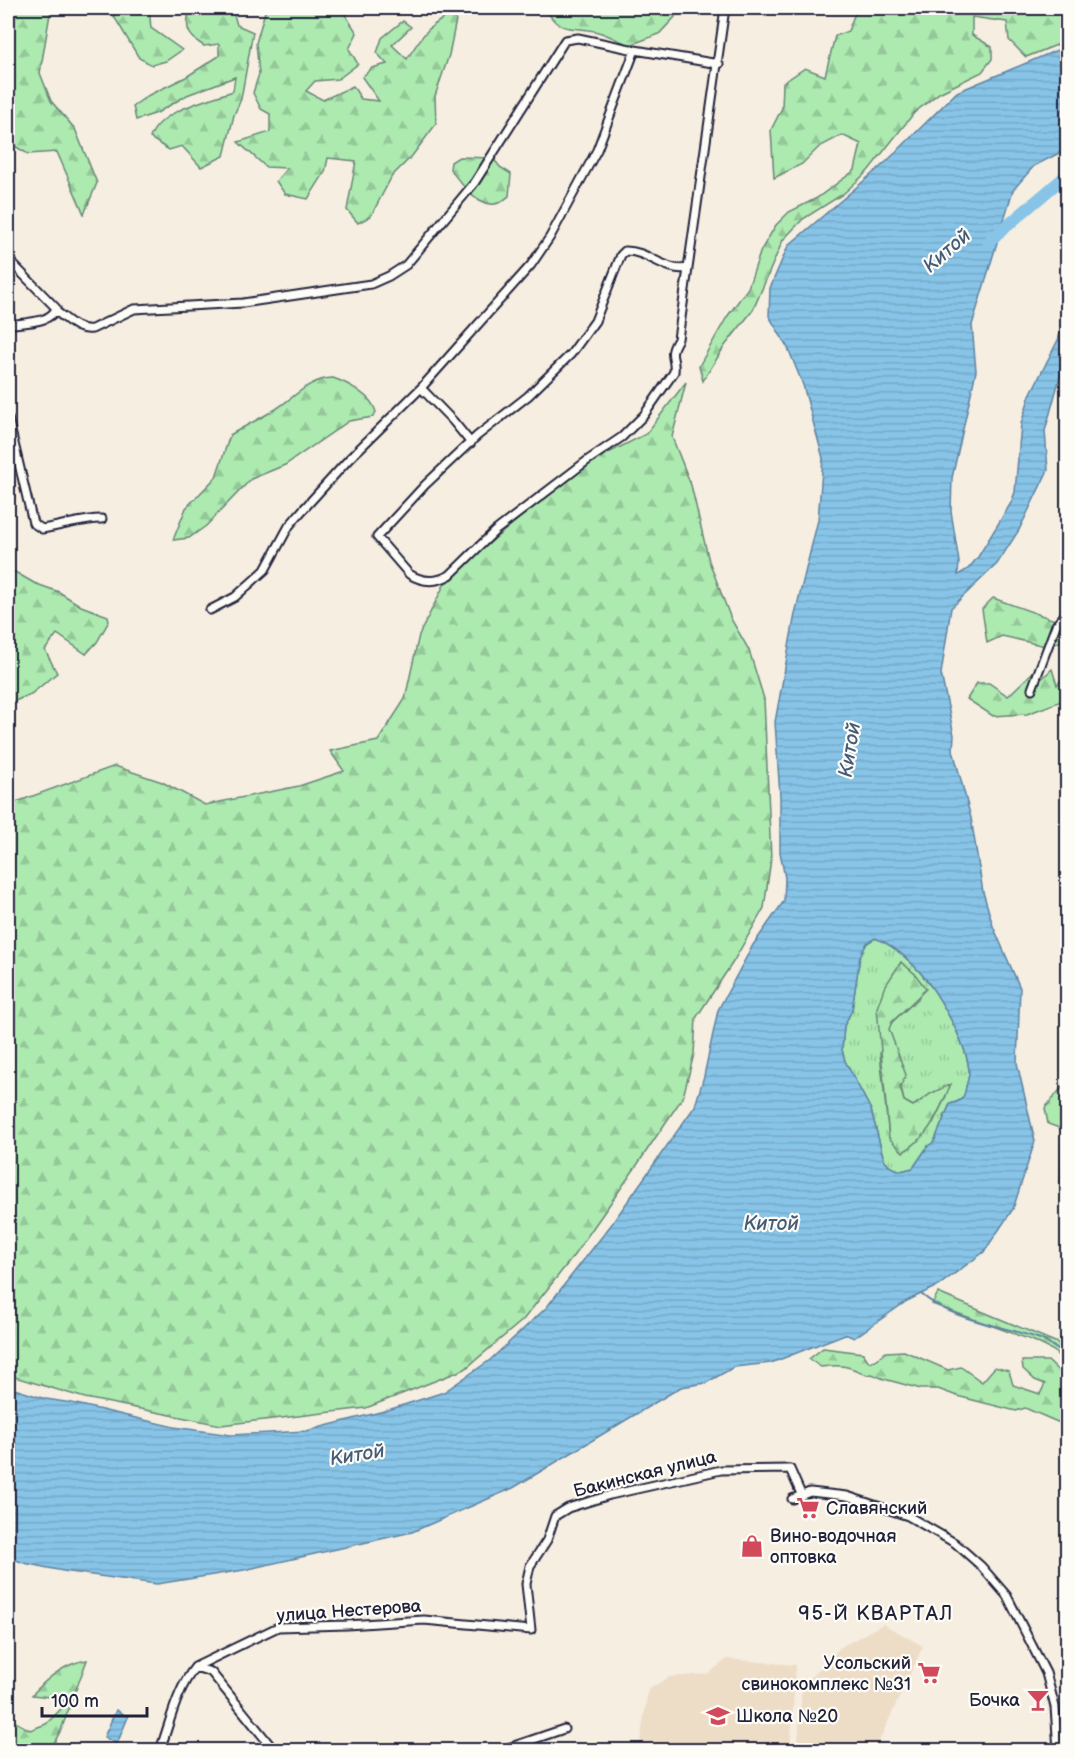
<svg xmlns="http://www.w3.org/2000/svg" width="1075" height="1758" font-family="'Balsamiq Sans',sans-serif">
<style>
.built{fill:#edddc7}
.grass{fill:url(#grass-tufts);stroke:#678676;stroke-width:1.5;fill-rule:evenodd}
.forest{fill:url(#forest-firs);stroke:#678676;stroke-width:1.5}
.water{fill:url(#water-rules);stroke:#5f83a2;stroke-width:1.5;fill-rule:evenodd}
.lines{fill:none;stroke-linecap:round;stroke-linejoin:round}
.stream{stroke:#5f83a2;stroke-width:2}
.river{stroke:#87c4e7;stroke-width:12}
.minor-casing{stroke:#22223b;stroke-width:11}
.minor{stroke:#fdfcf7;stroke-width:7}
.labels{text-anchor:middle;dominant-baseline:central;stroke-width:4.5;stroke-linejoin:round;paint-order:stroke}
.street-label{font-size:18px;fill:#22223b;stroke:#fdfcf7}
.poi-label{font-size:18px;fill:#22223b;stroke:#fdfcf7;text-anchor:start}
.water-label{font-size:20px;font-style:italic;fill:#455b77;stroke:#fdfcf7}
.neighbourhood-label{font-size:20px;letter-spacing:1.5px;fill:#22223b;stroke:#fdfcf7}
</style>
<defs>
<pattern id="grass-tufts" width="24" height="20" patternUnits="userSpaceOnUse" patternTransform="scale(1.5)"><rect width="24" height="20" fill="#aceab0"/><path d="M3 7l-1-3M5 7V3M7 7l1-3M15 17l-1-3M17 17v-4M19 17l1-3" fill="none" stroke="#94c898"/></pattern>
<pattern id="forest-firs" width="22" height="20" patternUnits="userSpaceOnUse" patternTransform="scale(1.5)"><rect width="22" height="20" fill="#aceab0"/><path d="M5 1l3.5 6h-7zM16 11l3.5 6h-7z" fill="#94c898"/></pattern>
<pattern id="water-rules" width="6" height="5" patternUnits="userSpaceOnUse" patternTransform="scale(1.5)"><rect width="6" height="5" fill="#87c4e7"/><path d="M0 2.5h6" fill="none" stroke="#74a8c7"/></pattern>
</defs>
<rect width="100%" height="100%" fill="#f6eee1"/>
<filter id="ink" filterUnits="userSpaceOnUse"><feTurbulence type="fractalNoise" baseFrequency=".0167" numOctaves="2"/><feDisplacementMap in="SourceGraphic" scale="12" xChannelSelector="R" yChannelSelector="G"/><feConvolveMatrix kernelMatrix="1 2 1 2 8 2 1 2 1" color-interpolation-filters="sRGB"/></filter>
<g filter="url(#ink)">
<!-- built -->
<path class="built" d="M883,1624L923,1646L875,1750H813L798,1742L802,1687L841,1647Z
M727,1659L796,1665L790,1750H642L640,1742L648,1690L669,1677L708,1674Z"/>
<!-- grass -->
<path class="grass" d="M875,938C892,944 907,958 919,971C937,991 969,1046 969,1073C969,1078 967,1082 966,1087C964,1099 962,1101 950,1104L934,1142L928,1146L913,1168L901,1171L891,1167L884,1160L871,1110L845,1061L842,1050L844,1026L852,1010L860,956L867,943ZM901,963L915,974L919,998L892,1022L888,1029L904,1101L913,1106L932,1093L946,1096L933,1123L889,1138L880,1054Z"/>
<!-- forest -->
<path class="forest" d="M12,8H51L40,73L51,101L75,129L97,183L84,214L57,152L28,154L8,142V15Z
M109,8H149L151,28L182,50L166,61L152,65L139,58Z
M190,8H232L237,25L253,32L241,99L234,115L224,156L201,167L182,146L169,150L150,138C159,110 208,100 233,91L235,77L187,95L157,113L136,120L133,106L149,95L186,77L219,56V44L204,46C186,35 185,27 190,8Z
M266,8H341L357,33L349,49L358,64L338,79L315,81L306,91L323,100L353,86L361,99L379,101L362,77L372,68L387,64L377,53L382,38L403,21L411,27L392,45L407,59C425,31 428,26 458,10L449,55L435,96L436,124L412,156L392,176L371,216L358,223L347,210L356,161L328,158L325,172L308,199L285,194L276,181L287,168L266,167L238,142L270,132V114L261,109L253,93L259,74L256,43Z
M545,8H673L675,17L659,34L630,45C619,41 609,35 598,32C572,24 562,37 545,8Z
M857,8H1067V41L1026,57L1009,40L1007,22L972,17V35L992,47V59L982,72L939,93L914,113L868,171L843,194L803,219L783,240L753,310L724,347L703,381L699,366L727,317L748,288L761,250L776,225L789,212L817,198L855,170L861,144L842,135L819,147L802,164L774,178L771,130L782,108L783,83L805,68L825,76L835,36L848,31Z
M459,157L493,158L500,167L511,174L509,196C504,200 498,205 491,204C474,202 459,181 450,169L451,162Z
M333,378C348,383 372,396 376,412L373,417L349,421L285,465L251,479L206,526L189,538L173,540L186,508L216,477L230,435C245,426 261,418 276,409C296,396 309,379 333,378Z
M686,382L672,437L691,485L709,561L731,619L749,650L764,699L771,859L764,908L733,962L696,1018L694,1054L683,1097L635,1168L572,1258L523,1320L465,1369L366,1408L221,1425L85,1398L8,1375V805L115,766L162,782L205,805L299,786L344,771L330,751L378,741L405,699L419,635L447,579L579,468L646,434Z
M8,568L34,583L59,592L81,606L108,616L109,621L97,642L86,654L57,634L45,650L57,673L31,694L8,704Z
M993,598L1063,623L1067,622V640L1045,646L1002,636L987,643L982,609Z
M1052,669L1057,685L1067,673V699L1027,714L993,716L967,699L977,683H989L1008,696L1033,672L1035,685Z
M901,962L915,974L926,989L892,1022L889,1029L906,1075L900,1087L904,1101L913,1106L932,1093L951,1084C938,1112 931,1136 903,1152L889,1138L877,1008L884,988Z
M1067,1081V1201L1060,1191L1062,1129L1048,1124L1045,1108Z
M938,1293L1055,1342L1067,1350V1367L1054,1351L1034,1341L932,1304Z
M823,1348L863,1353L869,1362L876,1360L886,1352L904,1351L948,1370L961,1367L982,1382L995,1367L1009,1371L1013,1385L1040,1394L1045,1384L1035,1380L1023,1369L1022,1361H1048L1067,1379V1426L1025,1408L1016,1411L957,1396L938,1389H921L884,1379L872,1374L867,1375C848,1366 842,1364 821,1367L809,1359Z
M87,1660L61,1730L50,1750H8V1718L30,1730L46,1724L67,1703L58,1698L32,1695C46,1679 65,1663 87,1660Z"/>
<!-- water -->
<path class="water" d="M1067,46V149L1034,166L1013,190L972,325L976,371L952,478L951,511L959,562L958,575L968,569L978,557L1011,503L1015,492L1021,424L1030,395L1058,340L1067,313V352L1045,431L1048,470L1019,530L997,564L951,608L941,674L954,735L953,750L971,818L983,892L993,926L1020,988L1017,1063L1035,1141L1013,1209L984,1252L939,1285L907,1301L854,1338L845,1334L771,1363L734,1367L706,1383L681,1387L513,1488L412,1532L244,1570L157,1584L63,1571L24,1563L8,1557V1387L46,1399L72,1403L174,1427L231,1435L306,1431L388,1410L444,1392L490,1360L546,1308L611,1225L695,1106L704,1076L718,1010L753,945L784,901L785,878L780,852V796L775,722L795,614L818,520L823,458L803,385L788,348L769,316L770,288L788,246L887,161L957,92ZM875,938C892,944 907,958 919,971C937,991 969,1046 969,1073C969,1078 967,1082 966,1087C964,1099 962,1101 950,1104L934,1142L928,1146L913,1168L901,1171L891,1167L884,1160L871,1110L845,1061L842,1050L844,1026L852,1010L860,956L867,943Z
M116,1710L128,1717L117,1744L104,1737Z"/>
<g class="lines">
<!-- stream -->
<path class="stream" d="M921,1294C953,1321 1001,1325 1040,1339C1050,1343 1059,1351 1068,1357"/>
<!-- river -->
<path class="river" d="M988,242L1068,174"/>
<!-- minor casing -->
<g class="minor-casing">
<path id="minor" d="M8,259L56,308C51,324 22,322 8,325
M688,268C666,273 647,250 625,251L621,255L595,321L571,354L528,396L477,436L425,485L377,537L409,574C422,582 436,583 450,575L495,531L588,460L622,437L644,415L674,372C676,356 667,357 678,339L725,8
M55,311C68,319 76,331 92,329L134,309L243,303L371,284L389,276L406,265L475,182L565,40L578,38L635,50L719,64
M421,388L453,421L471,443
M8,418L33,523L42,529C62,526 82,519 102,519
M210,610L235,597L265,570L289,526L300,513L349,459L421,388L531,265L550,237L597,150L635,50
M1032,689L1056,625L1068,611
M792,1499L810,1492L847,1496L908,1516L955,1543L981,1566L1007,1596L1046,1673L1055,1707L1058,1750
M195,1667L211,1672L274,1750
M160,1750C170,1723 176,1691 195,1667L278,1627L347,1625L424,1620L531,1630L526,1584L530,1566L547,1540L555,1516L568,1508L610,1495L721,1470L790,1469L801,1494
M502,1750L564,1729"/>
</g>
<!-- minor -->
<use href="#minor" class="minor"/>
</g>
</g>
<!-- icons -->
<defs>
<g id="supermarket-bare" transform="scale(1.8)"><path d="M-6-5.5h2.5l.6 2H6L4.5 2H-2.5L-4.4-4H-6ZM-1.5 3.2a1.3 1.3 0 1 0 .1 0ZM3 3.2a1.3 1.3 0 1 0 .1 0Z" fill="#d1495b" stroke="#fdfcf7" stroke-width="2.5" paint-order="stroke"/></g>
<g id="shop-bare" transform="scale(1.8)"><path d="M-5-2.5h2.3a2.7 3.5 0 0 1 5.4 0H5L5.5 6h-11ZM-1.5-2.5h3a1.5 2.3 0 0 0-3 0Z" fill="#d1495b" stroke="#fdfcf7" stroke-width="2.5" paint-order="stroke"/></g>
<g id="bar-bare" transform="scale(1.8)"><path d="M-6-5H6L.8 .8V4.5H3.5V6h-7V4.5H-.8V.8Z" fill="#d1495b" stroke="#fdfcf7" stroke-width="2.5" paint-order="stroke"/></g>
<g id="school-bare" transform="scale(1.8)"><path d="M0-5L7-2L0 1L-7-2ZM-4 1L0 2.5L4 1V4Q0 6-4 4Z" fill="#d1495b" stroke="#fdfcf7" stroke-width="2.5" paint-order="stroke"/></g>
</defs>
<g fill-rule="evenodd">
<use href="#supermarket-bare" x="808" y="1508"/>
<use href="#shop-bare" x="752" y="1546"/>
<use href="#supermarket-bare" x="929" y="1673"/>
<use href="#bar-bare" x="1038" y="1700"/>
<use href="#school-bare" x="718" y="1716"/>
</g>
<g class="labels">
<!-- street labels -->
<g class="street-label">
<text transform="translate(645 1474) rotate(-14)">Бакинская улица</text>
<text transform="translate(349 1611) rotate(-4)">улица Нестерова</text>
</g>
<!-- poi labels -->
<g class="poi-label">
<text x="826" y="1508">Славянский</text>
<text x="770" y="1536">Вино-водочная<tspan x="770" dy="21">оптовка</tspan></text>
<text x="911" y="1663" text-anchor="end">Усольский<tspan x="911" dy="21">свинокомплекс №31</tspan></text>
<text x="1020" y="1700" text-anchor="end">Бочка</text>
<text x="736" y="1716">Школа №20</text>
</g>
<!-- water labels -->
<g class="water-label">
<text transform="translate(947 251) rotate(-41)">Китой</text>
<text transform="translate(850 750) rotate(-81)">Китой</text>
<text x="771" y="1224">Китой</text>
<text transform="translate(357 1455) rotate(-9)">Китой</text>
</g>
<!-- neighbourhood labels -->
<g class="neighbourhood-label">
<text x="876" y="1614">95-Й КВАРТАЛ</text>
</g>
</g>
<!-- margin -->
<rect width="1075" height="1758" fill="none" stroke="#fdfcf7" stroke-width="30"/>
<rect x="15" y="15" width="1045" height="1728" fill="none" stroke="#22223b" stroke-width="2" filter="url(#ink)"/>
<!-- scale -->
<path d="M42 1707v9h105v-9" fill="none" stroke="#22223b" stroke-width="3"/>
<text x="51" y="1707" font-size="18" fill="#22223b" stroke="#fdfcf7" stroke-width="4.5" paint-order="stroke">100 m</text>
</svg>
